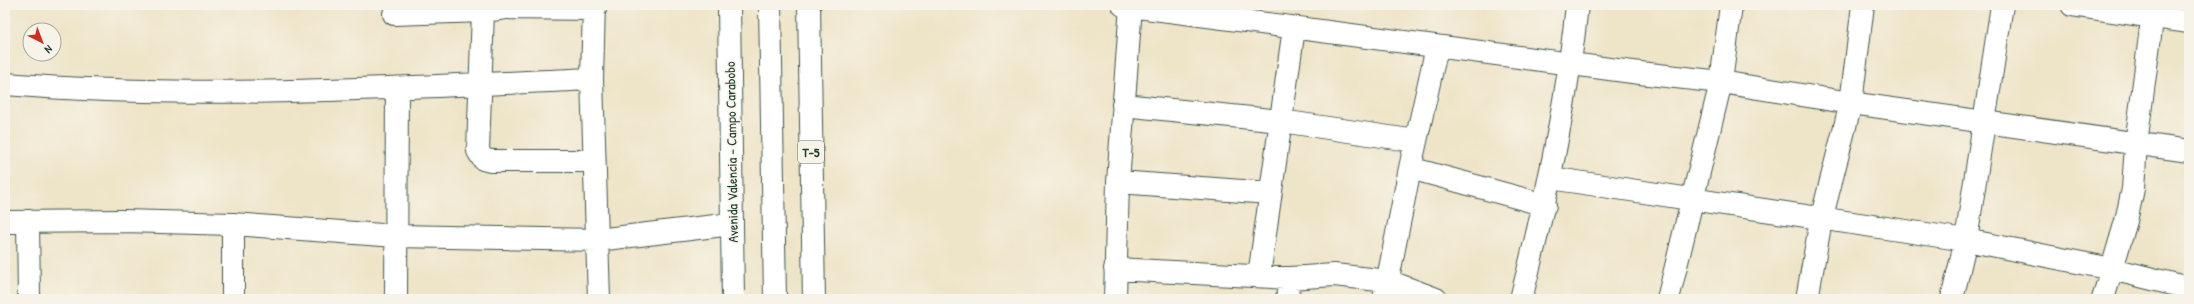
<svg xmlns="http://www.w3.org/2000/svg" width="2194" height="304" font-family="'Patrick Hand',sans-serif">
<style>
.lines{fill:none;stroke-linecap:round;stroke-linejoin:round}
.minor-casing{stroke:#3e564a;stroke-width:24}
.highway-casing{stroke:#3e564a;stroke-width:24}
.minor{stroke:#fff;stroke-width:22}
.highway{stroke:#fff;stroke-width:22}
.labels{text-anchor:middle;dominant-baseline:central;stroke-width:3;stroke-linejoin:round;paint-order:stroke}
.shield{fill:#f7f3e8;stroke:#60746a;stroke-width:1}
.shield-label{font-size:13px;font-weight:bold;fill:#1f3d34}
.street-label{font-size:14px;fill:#1f3d34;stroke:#f7f3e8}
</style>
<rect width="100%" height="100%" fill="#f7f3e8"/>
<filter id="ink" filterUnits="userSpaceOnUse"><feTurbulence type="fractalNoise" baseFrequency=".025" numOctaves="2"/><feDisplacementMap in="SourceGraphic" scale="8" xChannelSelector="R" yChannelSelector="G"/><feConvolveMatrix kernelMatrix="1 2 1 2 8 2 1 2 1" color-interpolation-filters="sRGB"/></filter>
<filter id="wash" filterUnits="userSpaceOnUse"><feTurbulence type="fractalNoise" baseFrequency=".012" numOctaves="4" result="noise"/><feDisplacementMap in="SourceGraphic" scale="16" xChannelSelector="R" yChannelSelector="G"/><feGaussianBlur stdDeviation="0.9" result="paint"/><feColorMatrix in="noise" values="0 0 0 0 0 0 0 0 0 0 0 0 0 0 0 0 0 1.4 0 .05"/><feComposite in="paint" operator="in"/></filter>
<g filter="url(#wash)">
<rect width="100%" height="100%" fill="#eee4c8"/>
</g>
<g filter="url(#ink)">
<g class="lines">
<!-- minor casing -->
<g class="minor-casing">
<path id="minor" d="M594,5L592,79L599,299
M729,5L733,299
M1123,5L1640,73L1721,82L1851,103L2189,151
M2072,5L2189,22
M483,11L478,151L483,159L491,161H594
M394,14L483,11L506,8L595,9
M5,84C202,100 395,88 592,79
M1123,105L1281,121L1416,141
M1410,168L1545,205
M1550,178L1966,240L2112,269L2189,288
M1118,182L1270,193
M28,221L29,299
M5,222L124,221L233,224L396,236L597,240L732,224
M233,224V299
M1115,269L1290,278L1334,275L1388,281L1436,299
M1259,276L1294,28
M396,299L397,89
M1115,299L1118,182L1131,6
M1287,299L1290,278
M1384,299L1410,168L1437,47
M1521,299C1546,202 1567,105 1577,5
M1668,299L1721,82L1731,5
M1807,299L1821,220L1851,103L1863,5
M1952,299L1966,240L2002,5
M2103,299L2126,221L2133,189L2136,144L2154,5"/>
</g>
<!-- highway casing -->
<g class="highway-casing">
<path id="highway" d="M770,5L775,299
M809,5L814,299"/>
</g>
<!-- minor -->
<use href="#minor" class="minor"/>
<!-- highway -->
<use href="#highway" class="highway"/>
</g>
</g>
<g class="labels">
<!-- shield labels -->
<rect class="shield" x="798" y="141" width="26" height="22" rx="3"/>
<g class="shield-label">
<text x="811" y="152">T-5</text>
</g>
<!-- street labels -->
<g class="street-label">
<text transform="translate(731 152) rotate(-91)">Avenida Valencia - Campo Carabobo</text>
</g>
</g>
<!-- margin -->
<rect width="2194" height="304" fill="none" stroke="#f7f3e8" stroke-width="20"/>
<!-- north arrow -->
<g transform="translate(42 42) rotate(138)"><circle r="19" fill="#f7f3e8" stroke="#a1aaa0"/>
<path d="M0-3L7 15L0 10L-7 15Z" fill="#c8321e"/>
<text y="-6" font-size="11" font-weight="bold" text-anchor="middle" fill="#1f3d34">N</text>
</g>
</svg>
